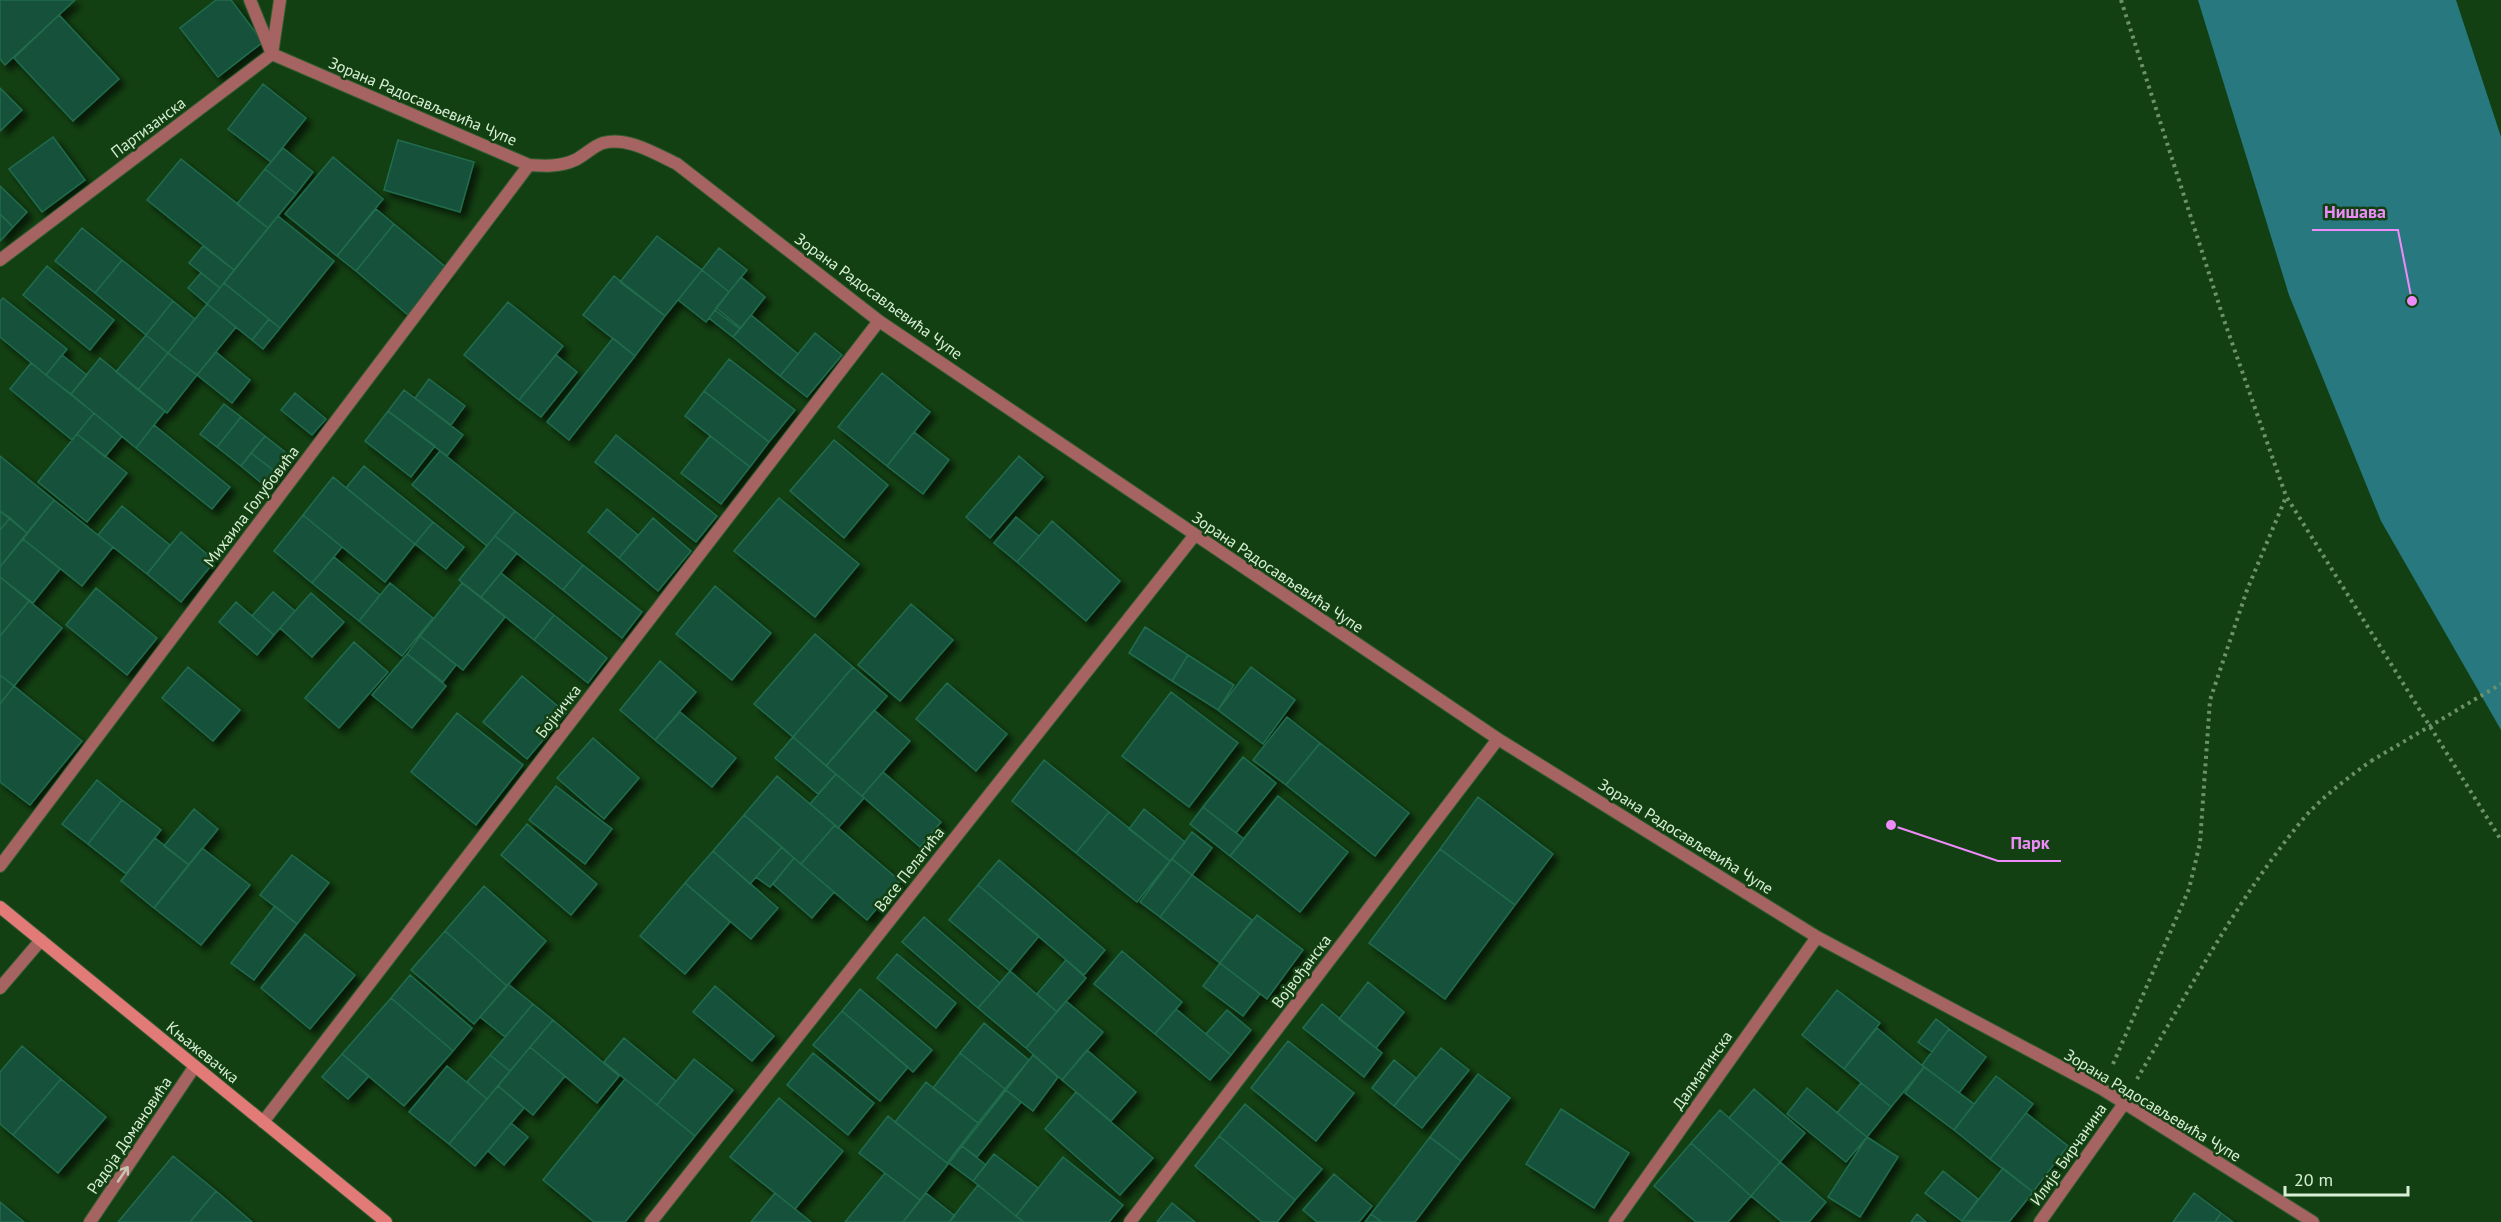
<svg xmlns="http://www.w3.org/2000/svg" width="2501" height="1222" font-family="'PT Sans',sans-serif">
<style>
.water{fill:#27787f}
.building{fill:#19513a;stroke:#206c4e;stroke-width:1.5;filter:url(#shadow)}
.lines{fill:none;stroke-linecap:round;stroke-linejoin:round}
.minor-casing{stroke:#325c31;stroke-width:14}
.secondary-casing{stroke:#325c31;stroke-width:14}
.path{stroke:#6d916c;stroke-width:4;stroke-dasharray:3 4.5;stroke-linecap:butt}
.minor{stroke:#a56461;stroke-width:12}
.secondary{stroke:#e27b78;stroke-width:12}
.path-bridge{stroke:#6d916c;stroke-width:4;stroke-dasharray:3 4.5;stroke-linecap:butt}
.oneway{stroke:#c8c5b2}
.labels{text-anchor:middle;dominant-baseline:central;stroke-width:5;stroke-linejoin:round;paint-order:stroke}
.street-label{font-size:16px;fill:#d7efd5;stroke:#134012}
.leader{fill:none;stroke:#ed8cf9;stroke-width:2}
.callout-dot{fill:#ed8cf9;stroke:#134012;stroke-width:2}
.callout-label{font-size:18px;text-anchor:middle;font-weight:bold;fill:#ed8cf9;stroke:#134012;stroke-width:5;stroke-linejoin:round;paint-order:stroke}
</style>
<defs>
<filter id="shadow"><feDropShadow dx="5.5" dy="5.5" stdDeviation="3" flood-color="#0009"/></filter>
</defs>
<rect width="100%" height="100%" fill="#134012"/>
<!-- water -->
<path class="water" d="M2198,0H2456L2501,137V730L2381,521L2289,295Z"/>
<!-- building -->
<path class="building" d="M0,0H75L5,65L0,59Z
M216,0H231L263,42L218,77L180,28Z
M59,15L119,79L73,121L14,58Z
M263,84L306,118L271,162L228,129Z
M0,88L22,110L0,131Z
M53,137L85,180L42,212L9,169Z
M398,140L474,162L460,212L384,190Z
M283,148L313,172L296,194L265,169Z
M333,157L383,199L337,256L285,214Z
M181,159L268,228L234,270L147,200Z
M265,169L296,194L268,228L237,204Z
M0,186L27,212L13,227L0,214Z
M376,209L394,224L356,271L337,256Z
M0,214L13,227L0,241Z
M278,216L334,261L280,328L224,283Z
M394,224L447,268L408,315L356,271Z
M82,228L122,260L95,293L55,261Z
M657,236L702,270L665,316L620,282Z
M203,246L234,270L220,288L189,263Z
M719,248L747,270L729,292L702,270Z
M122,260L173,301L146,335L95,293Z
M47,266L114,320L90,350L23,295Z
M702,270L729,292L706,322L678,300Z
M201,273L220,288L207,304L188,288Z
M614,276L665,316L635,356L583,315Z
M741,277L765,297L741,328L716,308Z
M224,283L269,319L252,340L207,304Z
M3,298L67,349L46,375L0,337V301Z
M173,301L195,319L168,353L146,335Z
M508,302L563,346L519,400L464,355Z
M207,304L236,327L197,375L168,353Z
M715,310L740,329L733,337L709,318Z
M751,315L798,354L780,376L733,337Z
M269,319L280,328L263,349L252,340Z
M815,333L842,355L807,397L780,376Z
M146,335L168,353L138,390L116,372Z
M613,338L635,356L569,440L547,422Z
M216,352L250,380L232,403L197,375Z
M168,353L197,375L167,413L138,390Z
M62,355L87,375L71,394L46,375Z
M556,355L577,372L541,417L519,400Z
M100,358L165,411L136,448L71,394Z
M729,359L795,410L769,442L704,391Z
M31,363L94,413L72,440L10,389Z
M882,373L930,412L887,466L838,427Z
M429,379L465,406L451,425L415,398Z
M404,390L463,435L447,456L388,411Z
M704,391L769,442L750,467L685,416Z
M295,393L326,419L312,435L281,410Z
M224,404L241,417L217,447L200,434Z
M388,411L435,446L411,477L365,441Z
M94,413L122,436L105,457L77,434Z
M241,417L265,436L241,466L217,447Z
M154,425L230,487L212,509L136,448Z
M914,432L949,460L923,494L887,466Z
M77,434L127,473L87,522L38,482Z
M616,435L717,516L696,542L595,462Z
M265,436L290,456L277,473L251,453Z
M710,436L750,467L721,504L681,473Z
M834,440L888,485L844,538L790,491Z
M440,451L515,511L487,546L412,485Z
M251,453L277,473L266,487L241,466Z
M0,456L54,500L27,533L0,511Z
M1019,456L1043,477L990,538L966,517Z
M364,466L433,522L415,544L346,488Z
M333,477L415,544L385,582L303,515Z
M779,498L859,564L815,617L734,551Z
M54,500L113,547L82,586L23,539Z
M122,506L170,545L147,574L98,535Z
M607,509L638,535L619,558L588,532Z
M0,511L10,518L0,530Z
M515,511L583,565L563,590L495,536Z
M303,515L342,547L312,583L274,551Z
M1016,517L1039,536L1017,562L994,543Z
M10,518L27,533L0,567V530Z
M653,518L691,551L658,591L619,558Z
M1052,521L1120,581L1086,621L1017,562Z
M433,522L464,547L446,569L415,544Z
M181,532L215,561L181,602L147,574Z
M495,536L517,553L481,597L459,580Z
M23,539L60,569L33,603L0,577V567Z
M334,557L380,595L359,621L312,583Z
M583,565L642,612L622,638L563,590Z
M501,573L554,615L534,640L481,597Z
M0,577L29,601L0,636Z
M390,583L433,618L402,656L359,621Z
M462,583L505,617L463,670L420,636Z
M715,586L771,633L732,680L676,634Z
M96,588L157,638L127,675L66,625Z
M273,592L295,611L274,635L252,616Z
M311,593L344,622L312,657L280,628Z
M29,601L62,628L14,686L0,675V636Z
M236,602L274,635L257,655L219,622Z
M911,604L953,640L900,701L858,665Z
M554,615L607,658L588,683L534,640Z
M1145,627L1188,655L1172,681L1129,653Z
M815,634L853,667L793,737L754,704Z
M420,636L456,665L443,682L407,654Z
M354,642L388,672L339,728L305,698Z
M407,654L446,686L412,728L372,695Z
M1188,655L1234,685L1218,710L1172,681Z
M660,661L696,692L655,740L620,710Z
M188,667L240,710L213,741L162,698Z
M853,667L887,696L826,766L793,737Z
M1251,667L1295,700L1263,744L1218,710Z
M0,675L14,686L0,704Z
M522,676L566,713L527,759L483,722Z
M947,683L1007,734L976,771L916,719Z
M14,686L82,741L30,805L0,782V704Z
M1171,692L1238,743L1189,807L1122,756Z
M874,710L910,741L862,796L826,766Z
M680,712L736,758L712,787L655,740Z
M457,713L523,765L476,825L411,772Z
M1287,717L1320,743L1286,785L1253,760Z
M793,737L836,774L818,794L775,758Z
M593,738L639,778L604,819L557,778Z
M1320,743L1409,813L1375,856L1286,785Z
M1243,757L1276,783L1236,833L1203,807Z
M1044,760L1109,812L1076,853L1012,801Z
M883,772L941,822L920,847L862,796Z
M836,774L864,798L838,828L810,804Z
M777,776L835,825L801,864L744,815Z
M97,780L122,800L88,844L62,824Z
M556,786L612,829L585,864L529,820Z
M1278,796L1348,852L1300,912L1230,856Z
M1478,797L1553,854L1515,905L1440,849Z
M122,800L161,830L126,874L88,844Z
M1203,807L1244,839L1230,856L1190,824Z
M194,809L218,829L189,865L164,846Z
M1144,809L1185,842L1170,861L1129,829Z
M1109,812L1170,861L1137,902L1076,853Z
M744,815L782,847L750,884L713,851Z
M527,824L597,884L571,915L501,855Z
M835,825L900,881L867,920L801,864Z
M1192,832L1212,848L1192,875L1172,859Z
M155,838L189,865L154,908L121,881Z
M782,847L794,858L770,887L756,877Z
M202,848L250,885L201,945L154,908Z
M1440,849L1515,905L1445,999L1369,943Z
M713,851L778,908L751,939L685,883Z
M292,855L329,883L297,924L260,895Z
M794,858L834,892L812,918L773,884Z
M1172,859L1192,875L1160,917L1140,902Z
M999,860L1105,950L1084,975L978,885Z
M1192,875L1252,920L1220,963L1160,917Z
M685,883L730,922L685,974L640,936Z
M978,885L1039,936L1010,971L949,920Z
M484,886L546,941L507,986L445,931Z
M275,906L297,924L254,980L231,963Z
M1257,915L1303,950L1267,999L1220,963Z
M924,917L1000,983L978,1008L902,942Z
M445,931L507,986L474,1024L411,970Z
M305,934L355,975L310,1029L261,988Z
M1122,951L1182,1002L1155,1034L1094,984Z
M897,954L956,1003L936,1028L877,978Z
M1066,960L1086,978L1057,1012L1037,994Z
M1220,963L1260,994L1243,1016L1203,986Z
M1010,971L1057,1012L1026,1048L978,1008Z
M410,975L472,1028L453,1051L391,998Z
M1368,982L1404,1012L1376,1048L1339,1019Z
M508,984L533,1004L505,1037L480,1017Z
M715,986L774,1036L752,1061L693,1012Z
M860,989L932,1050L913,1072L842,1011Z
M1837,990L1880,1023L1844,1069L1802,1035Z
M391,998L453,1051L404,1106L342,1054Z
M1066,1001L1103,1032L1062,1080L1026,1048Z
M533,1004L553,1020L510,1071L490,1055Z
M1322,1004L1382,1053L1364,1077L1303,1028Z
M1176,1009L1231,1055L1210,1080L1155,1034Z
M1227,1010L1251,1030L1231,1055L1206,1034Z
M842,1011L908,1067L880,1101L813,1045Z
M1936,1019L1949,1029L1932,1052L1918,1042Z
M553,1020L619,1076L597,1103L530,1047Z
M984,1023L1029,1060L1005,1089L960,1053Z
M1877,1028L1924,1067L1891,1107L1844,1069Z
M1949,1029L1986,1057L1959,1093L1922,1065Z
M624,1038L676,1081L657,1105L604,1062Z
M1288,1041L1354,1093L1316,1141L1251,1088Z
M22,1046L61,1079L13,1135L0,1124V1072Z
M530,1047L565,1076L533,1115L498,1086Z
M1441,1048L1469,1070L1422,1128L1394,1106Z
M1087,1050L1136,1092L1111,1121L1062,1080Z
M813,1053L874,1103L848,1135L787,1085Z
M960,1053L1005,1089L978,1123L933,1088Z
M342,1054L369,1076L348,1099L322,1077Z
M490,1055L510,1071L487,1099L467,1082Z
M1033,1055L1058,1077L1033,1111L1006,1090Z
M694,1059L733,1090L695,1136L657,1105Z
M1394,1060L1416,1078L1394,1106L1372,1088Z
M447,1066L487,1099L449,1144L409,1112Z
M1924,1067L1974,1104L1954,1130L1905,1093Z
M1478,1074L1510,1098L1461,1161L1430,1137Z
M1996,1076L2033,1104L1990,1159L1954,1130Z
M61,1079L106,1117L58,1173L13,1135Z
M625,1079L695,1136L625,1222H594L543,1180Z
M926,1082L978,1123L947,1163L895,1122Z
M1861,1083L1891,1107L1867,1137L1837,1113Z
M498,1086L524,1108L475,1166L449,1144Z
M1807,1088L1867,1137L1846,1162L1787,1114Z
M1754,1089L1805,1133L1780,1162L1729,1118Z
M1006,1090L1021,1102L977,1157L962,1146Z
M1076,1092L1153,1158L1120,1195L1045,1129Z
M779,1098L843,1151L795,1209L730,1157Z
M1245,1104L1322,1169L1295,1200L1219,1136Z
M1561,1109L1629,1153L1594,1208L1526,1164Z
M1720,1110L1780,1162L1751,1196L1691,1143Z
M2026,1113L2068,1146L2033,1192L1990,1159Z
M888,1116L948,1164L920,1200L859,1153Z
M511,1123L528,1137L504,1165L488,1151Z
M1219,1136L1295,1200L1277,1222H1262L1195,1166Z
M1430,1137L1461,1161L1415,1222H1382L1371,1214Z
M1867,1137L1898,1157L1860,1217L1828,1197Z
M1691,1143L1751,1196L1728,1222H1696L1654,1186Z
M962,1146L986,1165L973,1181L949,1163Z
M994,1154L1038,1188L1016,1216L973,1181Z
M173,1156L216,1191L190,1222H118Z
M1063,1157L1123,1205L1109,1222H1024L1016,1216Z
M1780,1162L1826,1202L1809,1222H1782L1751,1196Z
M2003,1168L2033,1192L2009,1222L1962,1221Z
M1943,1171L1978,1199L1962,1221L1925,1193Z
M885,1173L920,1200L903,1222H845Z
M1334,1174L1372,1206L1359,1222H1317L1303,1210Z
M978,1185L1016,1216L1024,1222H949Z
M216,1191L252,1222H190Z
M775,1193L795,1209L811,1222H751Z
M926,1193L955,1216L949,1222H903Z
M2194,1193L2221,1213L2215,1222H2173Z
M0,1202L24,1222H0Z
M1172,1203L1195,1222H1157Z
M2221,1213L2233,1222H2215Z
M1371,1214L1382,1222H1365Z
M1917,1214L1926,1222H1911Z"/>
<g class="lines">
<!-- minor casing -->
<g class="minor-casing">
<path id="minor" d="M250,0L272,54L529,165C544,166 560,167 575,160C584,156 593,146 603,143C627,136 656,154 677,164L879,321L1498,739L1817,937L2102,1089L2313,1222
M0,260L272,54L280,0
M0,866L529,165
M0,988L41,940
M263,1122L879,321
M90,1222L195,1066
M651,1222L1194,536
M1130,1222L1498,739
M1615,1222L1817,937
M2040,1222L2123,1105"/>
</g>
<!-- secondary casing -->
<g class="secondary-casing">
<path id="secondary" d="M0,907L386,1222"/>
</g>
<!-- path -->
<path class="path" d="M2121,0L2224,320L2286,496L2501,840
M2113,1064L2189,889L2200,843L2210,700L2247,590L2286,497
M2137,1079C2188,992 2235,903 2299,824C2319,799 2345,780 2371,761"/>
<!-- minor -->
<use href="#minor" class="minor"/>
<!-- secondary -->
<use href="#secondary" class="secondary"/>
<!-- path-bridge -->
<path class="path-bridge" d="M2371,761L2501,684"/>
</g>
<!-- one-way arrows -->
<defs><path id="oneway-shaft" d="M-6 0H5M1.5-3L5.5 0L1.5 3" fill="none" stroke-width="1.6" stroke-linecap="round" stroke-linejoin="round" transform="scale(1.5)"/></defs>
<use class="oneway" href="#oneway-shaft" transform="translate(123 1174) rotate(-56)"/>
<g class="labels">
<!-- street labels -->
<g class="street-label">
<text transform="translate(423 101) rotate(23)">Зорана Радосављевића Чупе</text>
<text transform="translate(148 127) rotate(-37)">Партизанска</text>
<text transform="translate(879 296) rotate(36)">Зорана Радосављевића Чупе</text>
<text transform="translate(251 506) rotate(-53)">Михаила Голубовића</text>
<text transform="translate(1278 572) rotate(34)">Зорана Радосављевића Чупе</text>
<text transform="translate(558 711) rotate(-52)">Бојничка</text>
<text transform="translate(1686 836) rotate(32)">Зорана Радосављевића Чупе</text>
<text transform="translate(909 869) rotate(-52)">Васе Пелагића</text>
<text transform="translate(1301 971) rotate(-53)">Војвођанска</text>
<text transform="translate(203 1052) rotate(39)">Књажевачка</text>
<text transform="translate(1702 1070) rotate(-55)">Далматинска</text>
<text transform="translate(2153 1105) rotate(31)">Зорана Радосављевића Чупе</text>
<text transform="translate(129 1135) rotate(-56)">Радоја Домановића</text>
<text transform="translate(2068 1154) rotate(-55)">Илије Бирчанина</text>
</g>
</g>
<!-- callouts -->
<path class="leader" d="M2412 301L2398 230H2312M1891 825L1998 861H2061"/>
<g class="callout-dot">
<circle cx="2412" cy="301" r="6"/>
<circle cx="1891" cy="825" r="6"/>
</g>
<g class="callout-label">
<text x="2355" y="218">Нишава</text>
<text x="2030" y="849">Парк</text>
</g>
<!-- scale -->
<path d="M2285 1186v9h123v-9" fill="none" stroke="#d7efd5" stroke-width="3"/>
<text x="2294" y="1186" font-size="18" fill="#d7efd5" stroke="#134012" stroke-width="4.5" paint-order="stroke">20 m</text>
</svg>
